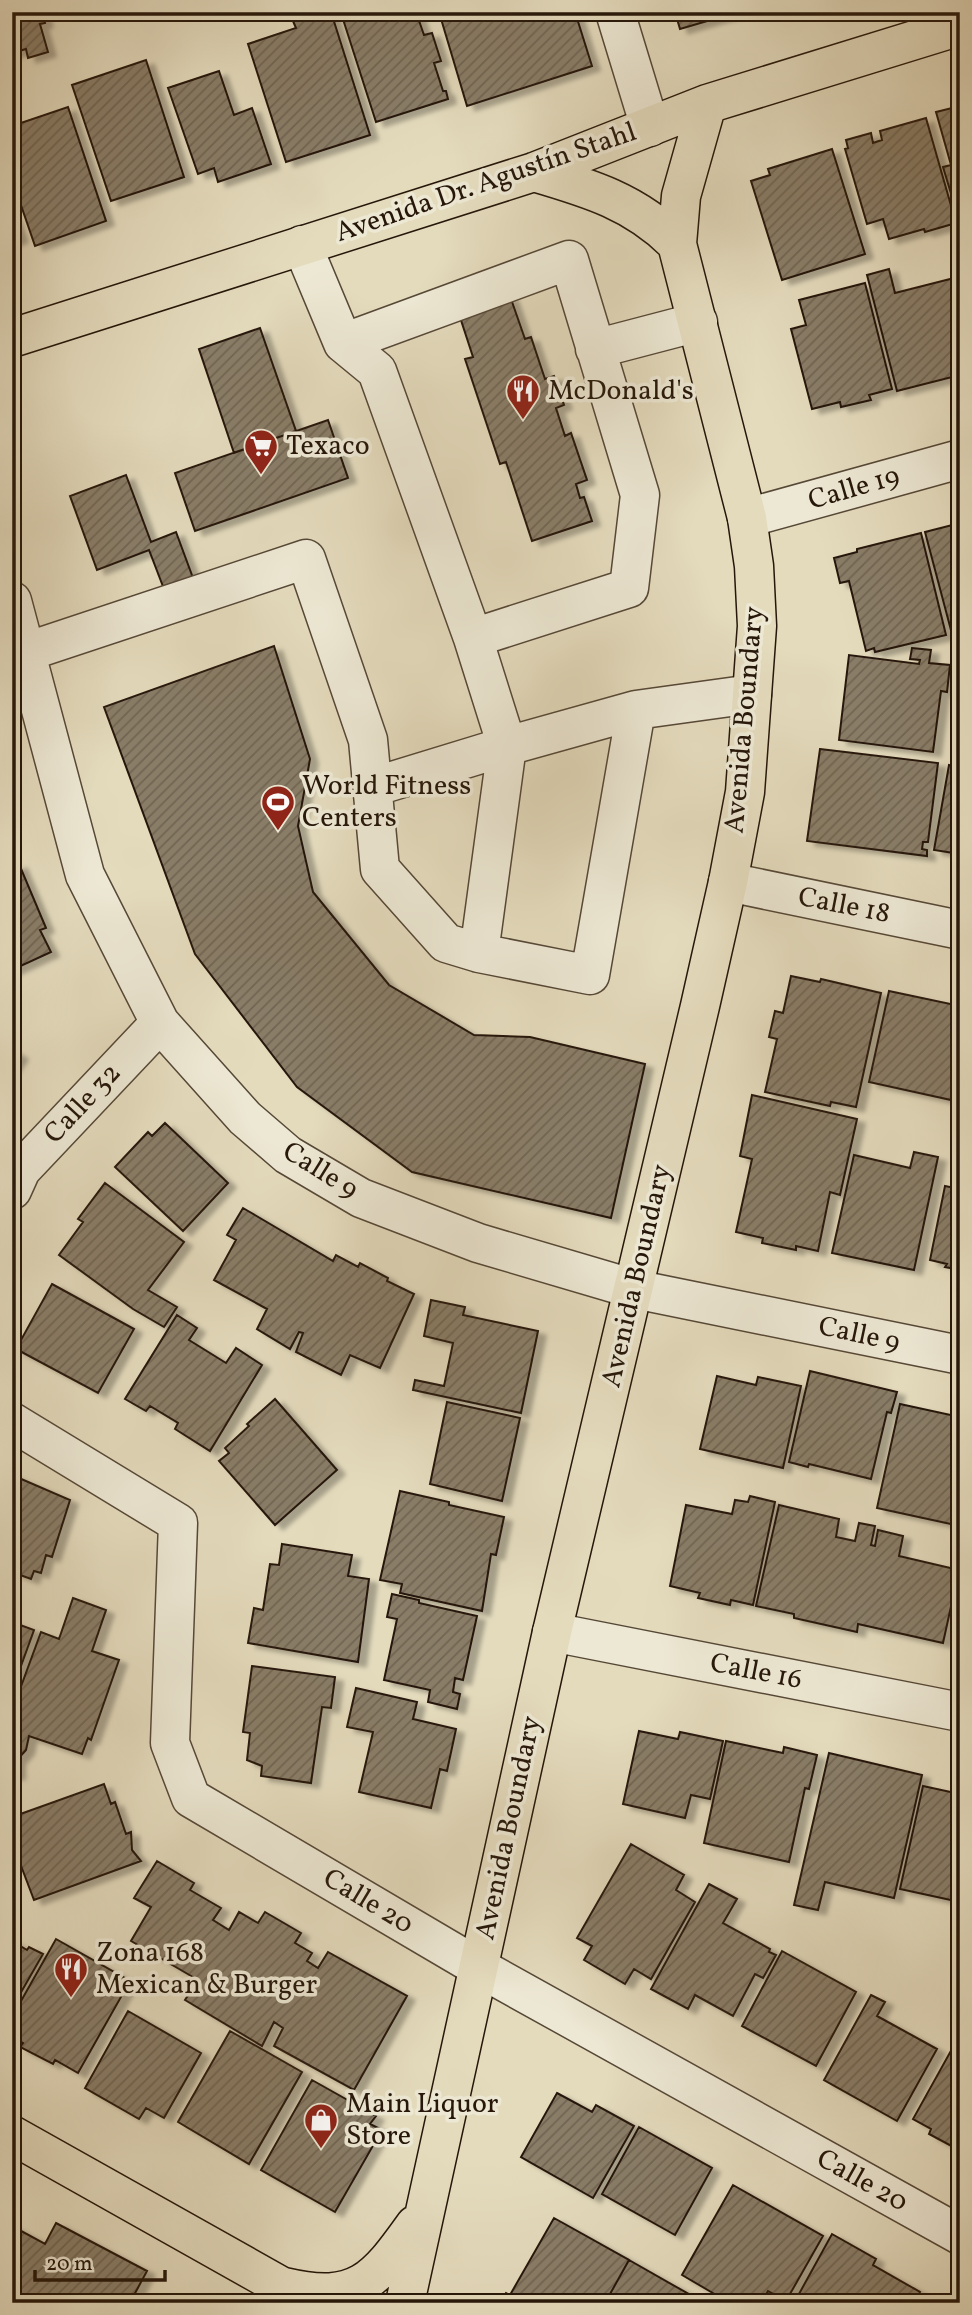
<svg xmlns="http://www.w3.org/2000/svg" width="972" height="2315" font-family="Vollkorn,serif">
<style>
.building{fill:url(#building-hatch);stroke:#26170a;stroke-width:2;filter:url(#shadow)}
.lines{fill:none;stroke-linecap:round;stroke-linejoin:round}
.minor-casing{stroke:#564837;stroke-width:41}
.highway-casing{stroke:#26170a;stroke-width:41}
.minor{stroke:#ede8d4;stroke-width:38}
.highway{stroke:#e4dbbd;stroke-width:38}
.labels{text-anchor:middle;dominant-baseline:central;stroke-width:7;stroke-linejoin:round;paint-order:stroke}
.street-label{font-size:28px;fill:#26170a;stroke:#ede8d4}
.poi-label{font-size:28px;fill:#26170a;stroke:#ede8d4;text-anchor:start}
</style>
<defs>
<pattern id="building-hatch" width="6" height="6" patternUnits="userSpaceOnUse" patternTransform="scale(1.75)"><rect width="6" height="6" fill="#897d67"/><path d="M-1 1l2-2M0 6l6-6M5 7l2-2" fill="none" stroke="#706553"/></pattern>
<filter id="shadow"><feDropShadow dx="8" dy="4.5" stdDeviation="2" flood-color="#0004"/></filter>
</defs>
<rect width="100%" height="100%" fill="#e4dbbd"/>
<filter id="stains"><feTurbulence type="fractalNoise" baseFrequency=".00286" numOctaves="4"/><feColorMatrix values="0 0 0 0 .2 0 0 0 0 .09 0 0 0 0 .02 0 0 0 .5 -.17"/></filter>
<radialGradient id="worn" r=".72"><stop offset=".6" stop-color="#630" stop-opacity="0"/><stop offset="1" stop-color="#630" stop-opacity=".3"/></radialGradient>
<!-- building -->
<path class="building" d="M12,12H42L45,23L40,24L48,52L28,58L26,49L12,53Z
M319,12H331L370,135L286,162L248,44L296,28L293,21Z
M416,12L424,35L432,33L441,61L434,63L443,91H446L448,99L376,122L341,13Z
M439,12H575L592,66L467,106Z
M675,12H738L680,29Z
M146,60L184,177L111,201L72,85Z
M219,71L234,115L252,108L271,164L218,182L214,168L198,174L168,88Z
M960,106V220H959L943,167L951,165L936,112Z
M68,107L106,221L35,246L12,179V126Z
M926,118L956,223L925,232L924,229L889,239L883,219L867,224L845,149L848,148L846,140L871,133L873,143L882,140L880,131Z
M832,149L865,254L782,280L751,181L770,175L768,169Z
M12,215L20,238L12,241Z
M889,269L895,293L958,277L960,286V375L897,391L867,275Z
M865,283L892,389L869,395L871,400L841,407L840,402L812,409L791,329L806,325L799,300Z
M510,296L525,339L531,337L545,379L554,376L564,405L556,408L565,436L571,433L587,480L576,484L580,498L584,497L592,521L532,541L506,462L500,464L465,359L473,357L459,314Z
M260,328L296,431L234,453L199,349Z
M328,420L348,478L195,531L175,473Z
M126,475L151,542L176,532L193,578L164,589L149,550L97,570L70,496Z
M960,523V632L952,634L925,532Z
M921,533L946,635L875,652L874,648L866,651L849,581L840,583L834,558L857,552V549Z
M274,646L310,759L298,826L313,892L389,985L474,1035L530,1037L645,1064L611,1218L412,1172L297,1087L195,954L104,707Z
M912,648L931,650L929,663L950,665L947,692L941,691L933,752L839,740L849,655L919,664L920,660L910,659Z
M820,749L938,763L928,842H923L922,849L927,850V856L807,841Z
M949,765L960,767V854L934,850Z
M19,864L46,928L40,930L51,952L12,970V867Z
M791,976L820,982L821,979L881,993L856,1107L831,1102L830,1106L765,1092L777,1039L769,1037L775,1011L783,1013Z
M889,991L960,1006V1057L951,1100L869,1082Z
M12,1050L20,1055L12,1067Z
M752,1095L857,1119L840,1195L830,1192L818,1251L796,1246V1250L762,1243L763,1238L736,1232L752,1159L740,1156Z
M165,1123L228,1183L183,1231L115,1167L148,1132L152,1136Z
M914,1152L938,1157L914,1270L832,1253L854,1155L910,1168Z
M105,1183L184,1242L148,1290L177,1307L164,1327L133,1309L59,1255L83,1222L78,1219Z
M945,1186L960,1189V1270L945,1267L947,1264L930,1260Z
M243,1208L333,1261L336,1255L358,1267L360,1263L388,1278L387,1281L414,1294L380,1368L350,1355L341,1375L296,1352L303,1333L299,1332L290,1349L257,1329L267,1309L214,1280L236,1240L227,1235Z
M52,1284L134,1329L98,1393L16,1349Z
M431,1300L465,1307L463,1315L538,1331L521,1413L413,1390L415,1380L444,1386L453,1343L424,1336Z
M177,1315L197,1328L189,1340L226,1363L236,1348L262,1365L210,1451L175,1429L178,1423L150,1406L146,1411L125,1399Z
M810,1371L897,1392L891,1413L887,1412L871,1479L809,1464L808,1467L789,1462Z
M717,1376L756,1385L758,1377L801,1386L783,1468L700,1449Z
M275,1399L337,1470L275,1525L219,1461L229,1453L225,1448L249,1426L247,1424Z
M447,1402L520,1418L502,1501L430,1484Z
M900,1404L960,1417V1526L877,1508Z
M12,1475L70,1500L52,1557L46,1555L41,1573L34,1571L31,1579L12,1572Z
M400,1491L449,1502V1505L504,1517L496,1555L491,1554L482,1611L400,1593L402,1584L380,1580Z
M750,1496L775,1502L753,1605L731,1600L730,1605L698,1598L700,1593L670,1586L686,1505L732,1514L735,1500L748,1502Z
M779,1505L839,1519L836,1537L855,1541L859,1523L875,1526L871,1545L875,1546L878,1530L903,1536L899,1556L959,1570L943,1643L858,1624L857,1632L794,1618V1614L756,1606Z
M282,1544L352,1555L348,1576L369,1579L358,1662L248,1643L254,1608L263,1610L270,1564L279,1565Z
M392,1594L419,1600V1603L477,1616L463,1680L455,1678L453,1692L460,1694L457,1709L428,1702L430,1690L384,1680L397,1619L387,1617Z
M73,1598L106,1610L92,1651L119,1660L91,1740L88,1738L82,1754L29,1736L26,1750L17,1760V1775H12V1711L41,1632L59,1639Z
M12,1622L34,1630L17,1677L12,1675Z
M252,1666L335,1677L331,1708L322,1707L311,1783L261,1776L262,1766L247,1760L250,1733L243,1732Z
M356,1688L417,1702L413,1719L456,1729L447,1771L440,1769L431,1808L359,1792L373,1732L347,1727Z
M639,1731L678,1739L680,1732L723,1741L710,1799L691,1795L685,1818L623,1804Z
M726,1741L783,1753L784,1747L817,1755L809,1789L805,1788L789,1862L704,1843Z
M829,1753L922,1775L894,1898L825,1882L818,1910L794,1905Z
M104,1784L111,1804L115,1802L126,1834L131,1832L132,1850L141,1861L34,1900L12,1842V1817Z
M923,1786L960,1794V1902L900,1889Z
M631,1844L684,1875L676,1890L695,1902L651,1979L634,1969L625,1984L584,1960L592,1946L577,1938Z
M157,1861L194,1883L190,1890L221,1908L213,1920L229,1930L239,1912L258,1923L265,1912L301,1933L295,1943L312,1953L307,1961L318,1968L328,1952L407,1996L354,2090L274,2046L283,2028L274,2022L262,2046L185,2000L198,1980L131,1941L151,1907L134,1898Z
M709,1884L737,1899L723,1923L770,1949L769,1952L776,1955L763,1978L755,1974L733,2016L695,1995L688,2009L651,1989Z
M56,1939L130,1981L78,2073L55,2060L53,2064L20,2047L23,2043L12,2037V2017Z
M12,1941L27,1950L29,1947L43,1954L12,2008Z
M782,1951L856,1992L816,2066L742,2026Z
M871,1995L885,2002L877,2016L937,2049L897,2121L824,2080Z
M128,2011L201,2053L164,2118L146,2108L139,2119L85,2088Z
M230,2031L302,2072L249,2164L178,2122Z
M953,2047L960,2051L959,2150L929,2134L931,2129L913,2119Z
M312,2080L376,2116L370,2124L382,2130L335,2212L261,2170Z
M557,2093L592,2112L596,2105L634,2126L593,2198L521,2157Z
M639,2127L712,2168L675,2235L602,2194Z
M733,2185L823,2236L786,2301L768,2291L761,2303H730L682,2275Z
M554,2218L629,2260L605,2303H501L506,2293L510,2295Z
M56,2223L147,2271L133,2297L143,2303H12V2226L45,2244Z
M832,2234L876,2259L873,2265L920,2292L914,2303H794Z
M629,2260L701,2301L700,2303H605Z"/>
<g class="lines">
<!-- minor casing -->
<g class="minor-casing">
<path id="minor" d="M615,12L650,127
M302,245L343,343L569,260L640,495L629,588L473,638L377,371L343,343
M595,349L698,322
M747,518L960,459
M12,601L85,875L160,1023L245,1118L288,1155L361,1198L478,1243L634,1289L960,1355
M26,652L306,559L368,740L380,869L446,943L479,953L590,975L636,710L752,694
M373,787L507,746L473,638
M728,882L960,930
M479,953L507,746L636,710
M12,1190L21,1170L160,1023
M12,1422L178,1523L170,1743L191,1798L478,1967L960,2235
M552,1632L960,1712"/>
</g>
<!-- highway casing -->
<g class="highway-casing">
<path id="highway" d="M534,172C589,188 636,202 677,244
M12,338L534,172L707,104L960,26
M12,2135L311,2303
M284,2287C357,2304 375,2281 415,2225
M405,2303L552,1632L700,1006L728,882L745,792L757,626L754,566L747,518L677,244L681,196L707,104"/>
</g>
<!-- minor -->
<use href="#minor" class="minor"/>
<!-- highway -->
<use href="#highway" class="highway"/>
</g>
<!-- icons -->
<defs>
<g id="restaurant-pin" transform="scale(1.75)"><path d="M0 17L-7.5 6A9.5 9.5 0 1 1 7.5 6Z" fill="#8f2418" stroke="#ede8d4"/><path d="M-5-6h1v4h1v-4h1v4h1v-4h1v5L-1.5 .5V6h-2V.5L-5-1ZM5-6V6H3V1.5H1.5Q1.5-4 5-6Z" fill="#fff"/></g>
<g id="supermarket-pin" transform="scale(1.75)"><path d="M0 17L-7.5 6A9.5 9.5 0 1 1 7.5 6Z" fill="#8f2418" stroke="#ede8d4"/><path d="M-6-5.5h2.5l.6 2H6L4.5 2H-2.5L-4.4-4H-6ZM-1.5 3.2a1.3 1.3 0 1 0 .1 0ZM3 3.2a1.3 1.3 0 1 0 .1 0Z" fill="#fff"/></g>
<g id="stadium-pin" transform="scale(1.75)"><path d="M0 17L-7.5 6A9.5 9.5 0 1 1 7.5 6Z" fill="#8f2418" stroke="#ede8d4"/><path d="M0-5a6.5 5 0 1 0 0 10a6.5 5 0 1 0 0-10ZM-3.5-1.8h7v3.6h-7Z" fill="#fff"/></g>
<g id="shop-pin" transform="scale(1.75)"><path d="M0 17L-7.5 6A9.5 9.5 0 1 1 7.5 6Z" fill="#8f2418" stroke="#ede8d4"/><path d="M-5-2.5h2.3a2.7 3.5 0 0 1 5.4 0H5L5.5 6h-11ZM-1.5-2.5h3a1.5 2.3 0 0 0-3 0Z" fill="#fff"/></g>
</defs>
<g fill-rule="evenodd">
<use href="#restaurant-pin" x="523" y="391"/>
<use href="#supermarket-pin" x="261" y="446"/>
<use href="#stadium-pin" x="278" y="802"/>
<use href="#restaurant-pin" x="71" y="1969"/>
<use href="#shop-pin" x="321" y="2120"/>
</g>
<g class="labels">
<!-- street labels -->
<g class="street-label">
<text transform="translate(486 183) rotate(-19)">Avenida Dr. Agustín Stahl</text>
<text transform="translate(854 489) rotate(-16)">Calle 19</text>
<text transform="translate(745 720) rotate(-85)">Avenida Boundary</text>
<text transform="translate(844 906) rotate(11)">Calle 18</text>
<text transform="translate(83 1104) rotate(-47)">Calle 32</text>
<text transform="translate(320 1171) rotate(32)">Calle 9</text>
<text transform="translate(637 1276) rotate(-77)">Avenida Boundary</text>
<text transform="translate(859 1335) rotate(12)">Calle 9</text>
<text transform="translate(756 1672) rotate(11)">Calle 16</text>
<text transform="translate(509 1828) rotate(-78)">Avenida Boundary</text>
<text transform="translate(368 1902) rotate(31)">Calle 20</text>
<text transform="translate(862 2181) rotate(29)">Calle 20</text>
</g>
<!-- poi labels -->
<g class="poi-label">
<text x="548" y="391">McDonald's</text>
<text x="286" y="446">Texaco</text>
<text x="302" y="786">World Fitness<tspan x="302" dy="32">Centers</tspan></text>
<text x="96" y="1953">Zona 168<tspan x="96" dy="32">Mexican &amp; Burger</tspan></text>
<text x="346" y="2104">Main Liquor<tspan x="346" dy="32">Store</tspan></text>
</g>
</g>
<!-- margin -->
<rect width="972" height="2315" fill="none" stroke="#e4dbbd" stroke-width="42"/>
<rect x="14" y="14" width="944" height="2287" fill="none" stroke="#26170a" stroke-width="3.5"/>
<rect x="21" y="21" width="930" height="2273" fill="none" stroke="#26170a" stroke-width="2"/>
<!-- scale -->
<path d="M35 2270v10h130v-10" fill="none" stroke="#26170a" stroke-width="3.5"/>
<text x="46" y="2270" font-size="21" fill="#26170a" stroke="#ede8d4" stroke-width="5" paint-order="stroke">20 m</text>
<rect width="100%" height="100%" filter="url(#stains)"/>
<rect width="100%" height="100%" fill="url(#worn)"/>
</svg>
